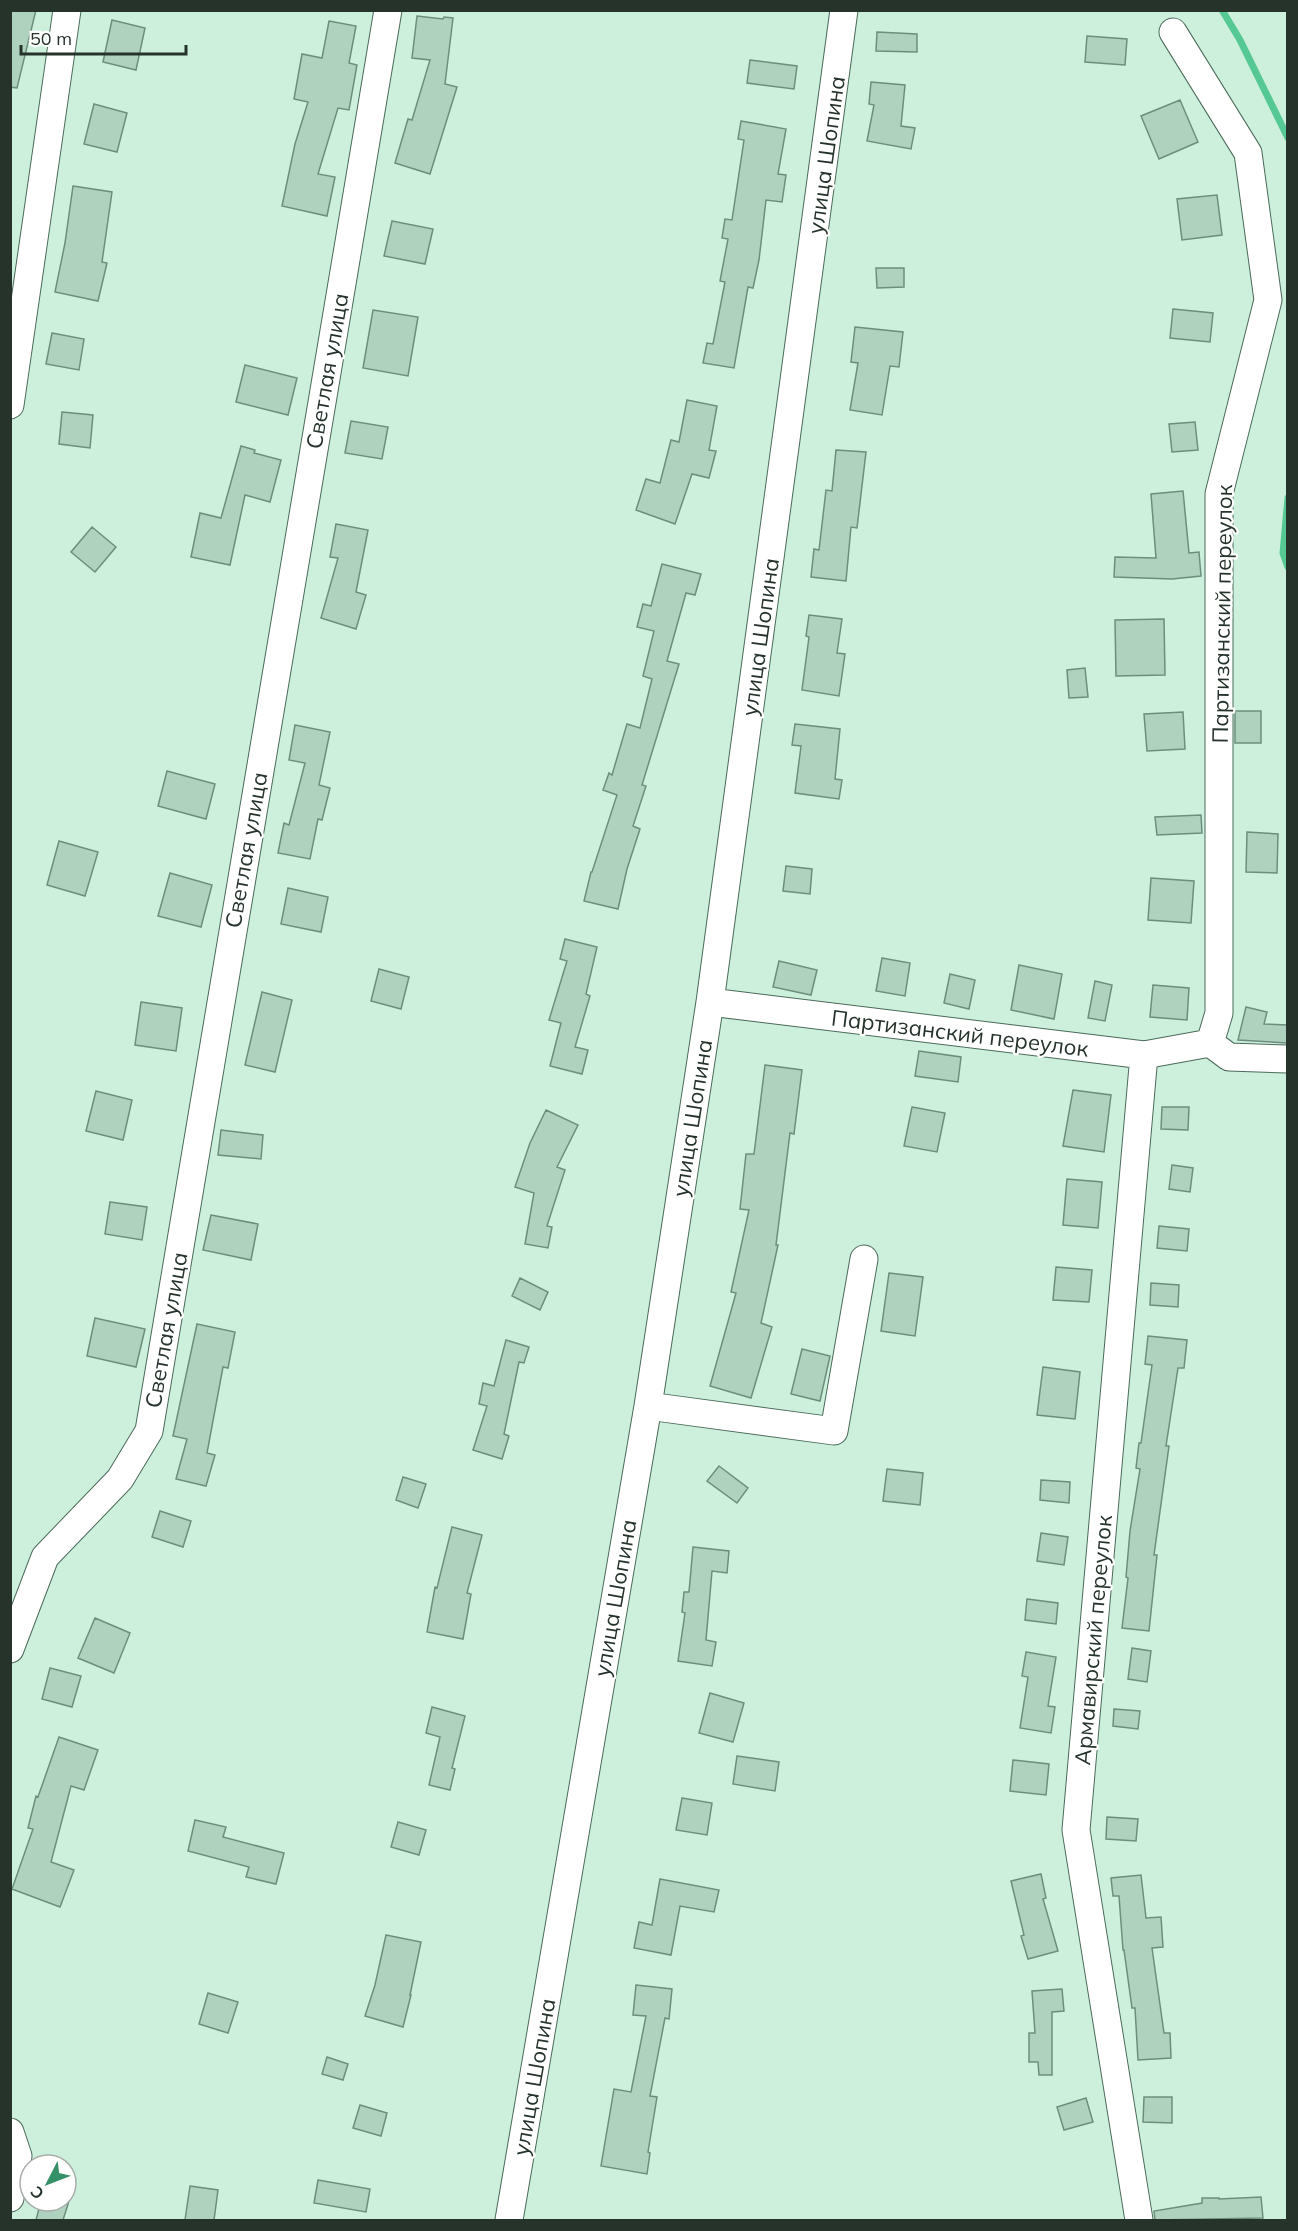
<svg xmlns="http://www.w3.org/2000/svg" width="1298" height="2231" font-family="Mulish,sans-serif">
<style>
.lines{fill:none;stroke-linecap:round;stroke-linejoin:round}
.stream{stroke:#55c894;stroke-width:7}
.building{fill:#afd2bf;stroke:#6d8e7c;stroke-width:1.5}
.minor-casing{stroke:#4b6a5a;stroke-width:29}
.minor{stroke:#fff;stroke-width:27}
.labels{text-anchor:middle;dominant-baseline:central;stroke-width:4.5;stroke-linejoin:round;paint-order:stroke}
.street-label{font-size:22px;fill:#25332b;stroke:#fff}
</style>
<rect width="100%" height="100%" fill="#ccf0dc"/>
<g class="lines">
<!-- stream -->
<path class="stream" d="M1222,10L1240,40L1288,138
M1288,498L1283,553L1288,567"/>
</g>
<!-- building -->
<path class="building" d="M10,10H36L17,88L10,87Z
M417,16L443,19L444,17L453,18L445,84L457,87L430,174L395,163L408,119L412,120L430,60L412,58Z
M112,20L145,28L136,70L103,62Z
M329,21L356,26L349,63L357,65L349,110L338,108L318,174L335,177L327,216L282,206L295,144L308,102L294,99L302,54L322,58Z
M877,32L917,34V52L876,51Z
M1087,36L1127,39L1125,65L1085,62Z
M750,60L797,66L794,89L747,83Z
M871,82L905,85L901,126L915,128L911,149L867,141L874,105L869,104Z
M1180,100L1198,142L1159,159L1141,116Z
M94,104L127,113L117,152L84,144Z
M741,121L786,129L778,174L786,175L782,202L766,200L759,260L753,288L748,287L734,368L703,363L707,343L713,344L725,282L720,281L728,239L722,238L725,219L732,220L744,140L738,139Z
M73,186L112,192L102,262L107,263L98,301L55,292L65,243Z
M1217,195L1222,235L1182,240L1177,199Z
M392,221L433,229L425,264L384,256Z
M876,268H904V287L877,288Z
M1173,309L1213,313L1210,342L1170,338Z
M373,310L418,317L408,376L363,368Z
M855,327L903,332L899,367L890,366L882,415L850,410L858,363L851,362Z
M52,333L84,339L79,370L46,364Z
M245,365L297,378L288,415L236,402Z
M687,400L717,406L709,450L716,451L709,478L692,474L675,524L636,510L646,479L660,483L671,440L679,442Z
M62,412L93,415L90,448L59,444Z
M351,421L388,427L382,459L345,453Z
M1195,422L1198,450L1172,452L1169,424Z
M241,446L255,450L254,453L281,460L270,502L245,495L230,565L191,557L200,513L221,518Z
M836,450L866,452L857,528L851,527L846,581L811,577L814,549L819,550L826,490L832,491Z
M1183,491L1189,553L1199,552L1201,576L1172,579L1114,577L1115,557L1156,558L1151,494Z
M336,524L368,530L356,592L366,595L356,629L321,618L338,558L330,557Z
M92,527L116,547L95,572L71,552Z
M662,564L701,574L695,595L686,593L667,661L679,664L642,785L646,786L633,826L640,829L627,869L618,909L584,901L591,872H592L617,795L603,790L609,773L612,775L627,724L640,728L652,679L643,676L654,631L637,627L643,604L651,606Z
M809,615L842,619L837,653L845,654L839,696L802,690L809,637L806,636Z
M1164,619L1165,675L1116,676L1115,620Z
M1085,668L1088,697L1069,698L1067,670Z
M1235,711H1261V743H1235Z
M1183,712L1185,749L1147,751L1144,714Z
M795,724L840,729L835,779L842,780L839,799L795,793L801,746L792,745Z
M295,725L330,732L319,785L330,788L322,820L318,819L310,859L278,853L284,823L289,825L305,763L289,760Z
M167,771L215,784L206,819L158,806Z
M1201,815L1202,833L1157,835L1155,817Z
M1247,832L1278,834L1277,873L1246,872Z
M59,841L98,852L85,896L47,885Z
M786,866L812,869L810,894L783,891Z
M170,873L212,885L201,927L158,916Z
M1151,878L1194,881L1191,923L1148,920Z
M288,888L328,897L321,932L281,924Z
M565,939L597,947L586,994L590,996L575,1047L588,1050L582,1074L550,1066L561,1023L549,1020L567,961L560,959Z
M882,958L910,963L905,996L876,991Z
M779,961L817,970L811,995L773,987Z
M1019,965L1062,974L1054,1019L1011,1010Z
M379,969L409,977L401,1009L371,1001Z
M950,974L975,980L969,1009L944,1003Z
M1095,981L1112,985L1105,1021L1088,1018Z
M1153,985L1189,988L1187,1020L1150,1017Z
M262,992L292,1000L275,1072L245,1065Z
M141,1002L182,1008L176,1051L135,1045Z
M1246,1007L1267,1012L1264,1024L1287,1025V1043L1238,1040Z
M919,1051L961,1057L958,1082L915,1076Z
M765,1065L802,1070L794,1134L790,1133L776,1245H778L761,1323L772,1327L751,1398L710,1386L736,1293L731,1292L749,1210L740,1209L746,1154H754Z
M1073,1090L1111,1095L1104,1152L1063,1146Z
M96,1091L132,1100L123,1140L86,1131Z
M912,1107L945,1113L937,1152L904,1146Z
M1162,1107H1189L1188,1130L1161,1129Z
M546,1110L578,1125L557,1167L565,1170L547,1226L552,1227L548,1248L525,1244L534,1193L515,1187L530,1143Z
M221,1130L263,1135L261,1159L218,1155Z
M1172,1165L1193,1168L1190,1192L1169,1189Z
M1067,1179L1102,1182L1098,1228L1063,1225Z
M110,1202L147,1207L142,1240L105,1234Z
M211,1215L258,1224L251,1260L203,1250Z
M1159,1226L1189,1229L1187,1251L1157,1248Z
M1056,1267L1092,1270L1089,1302L1053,1300Z
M889,1273L923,1277L915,1336L881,1331Z
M520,1278L548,1292L540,1310L512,1296Z
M1151,1283L1179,1285L1178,1307L1150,1305Z
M95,1318L145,1329L136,1367L87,1356Z
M197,1324L235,1332L228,1368L223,1367L207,1453L215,1455L206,1486L176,1479L187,1439L173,1436Z
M1148,1336L1187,1340L1184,1368H1178L1166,1446H1169L1154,1555H1157L1149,1631L1122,1628L1128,1578L1126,1577L1130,1531L1140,1469L1136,1468L1139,1443H1141L1152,1365L1145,1364Z
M506,1340L529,1347L524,1363L519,1362L504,1434L509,1436L502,1459L473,1450L487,1406L479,1404L483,1383L494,1386Z
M802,1349L830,1356L820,1401L791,1394Z
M1043,1367L1080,1372L1075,1419L1037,1415Z
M719,1466L748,1488L737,1503L707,1481Z
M887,1469L923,1473L920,1505L883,1501Z
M403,1477L426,1484L418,1508L396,1500Z
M1041,1480L1070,1482L1069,1503L1040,1500Z
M160,1511L191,1521L183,1547L152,1537Z
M452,1527L482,1535L467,1593L471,1594L463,1639L427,1632L435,1587L437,1588Z
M1041,1533L1068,1537L1064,1565L1037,1561Z
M693,1547L729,1551L727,1573L712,1571L706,1640L716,1642L712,1666L678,1661L685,1613L682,1612L684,1592H689Z
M1027,1599L1058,1603L1056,1624L1025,1620Z
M95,1618L130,1633L114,1673L78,1658Z
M1132,1648L1151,1651L1147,1682L1128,1679Z
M1026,1652L1056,1657L1048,1706L1055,1707L1051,1733L1020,1728L1028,1677L1022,1676Z
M50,1668L81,1676L72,1707L42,1699Z
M710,1693L744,1703L733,1742L699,1733Z
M432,1707L465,1716L452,1768L455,1769L450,1790L429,1785L440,1737L426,1733Z
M1114,1709L1140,1711L1138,1729L1113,1726Z
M59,1737L98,1750L84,1790L71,1786L51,1862L74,1870L60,1907L12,1889L33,1829L28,1828L36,1796L38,1797Z
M737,1756L779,1762L775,1791L733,1784Z
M1013,1760L1049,1764L1046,1795L1010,1791Z
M682,1798L712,1803L707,1835L676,1830Z
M1107,1817L1138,1819L1136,1841L1106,1839Z
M195,1820L226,1827L223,1837L284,1853L276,1884L246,1877L249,1867L188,1851Z
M398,1822L426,1830L419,1855L391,1847Z
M1041,1874L1046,1898L1043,1899L1058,1951L1028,1959L1021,1936L1024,1935L1011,1881Z
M1141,1875L1146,1918L1161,1917L1163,1947L1152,1948L1164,2033H1170L1171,2058L1138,2060L1135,2008H1132L1124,1950H1123L1119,1896H1113L1111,1878Z
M660,1879L719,1890L714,1912L680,1906L671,1955L634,1948L639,1922L652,1925Z
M386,1935L421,1942L410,1995H411L403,2027L365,2016L375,1985Z
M636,1985L672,1989L669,2019L665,2018L650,2096L657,2097L648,2152L650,2153L647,2174L601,2166L614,2089L631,2092L646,2016L633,2015Z
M1062,1989L1064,2011L1052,2012V2075H1039L1038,2062H1029V2033H1035L1032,1991Z
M208,1993L238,2002L228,2033L199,2024Z
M327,2057L348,2064L343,2080L322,2074Z
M1144,2097H1172V2123L1143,2122Z
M1086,2098L1093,2122L1064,2130L1057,2107Z
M360,2105L387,2113L381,2136L353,2128Z
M318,2180L370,2189L366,2212L314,2203Z
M190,2186L218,2190L214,2220H185Z
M1261,2197L1263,2218L1155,2220L1154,2211L1202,2203V2198H1219V2199Z
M41,2201H69L63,2220H36Z"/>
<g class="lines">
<!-- minor casing -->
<g class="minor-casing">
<path id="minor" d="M1173,32L1248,153L1268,300L1219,494V1013L1210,1043
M10,405L67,10
M710,1002L1144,1055L1210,1043L1229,1057L1288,1059
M648,1406L834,1431L864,1259
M10,1649L45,1557L120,1479L149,1431L388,10
M10,2132L18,2156L10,2198
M509,2220L648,1406L710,1002L844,10
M1139,2220L1076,1830L1144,1055"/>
</g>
<!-- minor -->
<use href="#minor" class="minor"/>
</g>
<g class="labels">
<!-- street labels -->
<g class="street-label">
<text transform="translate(826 155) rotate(-82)">улица Шопина</text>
<text transform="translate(327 371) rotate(-80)">Светлая улица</text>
<text transform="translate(1222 614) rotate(-89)">Партизанский переулок</text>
<text transform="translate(760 637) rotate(-82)">улица Шопина</text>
<text transform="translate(246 850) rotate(-80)">Светлая улица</text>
<text transform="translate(960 1033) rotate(7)">Партизанский переулок</text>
<text transform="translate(692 1118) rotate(-81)">улица Шопина</text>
<text transform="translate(166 1330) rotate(-80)">Светлая улица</text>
<text transform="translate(615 1598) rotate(-80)">улица Шопина</text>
<text transform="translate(1093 1640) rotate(-85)">Армавирский переулок</text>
<text transform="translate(534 2077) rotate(-80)">улица Шопина</text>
</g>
</g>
<!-- border -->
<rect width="1298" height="2231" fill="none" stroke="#25332b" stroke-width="24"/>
<!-- north arrow -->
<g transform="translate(48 2183) rotate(228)"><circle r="28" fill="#ffffff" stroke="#a8adaa" stroke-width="1.5"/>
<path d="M0-4.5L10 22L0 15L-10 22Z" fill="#349168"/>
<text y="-9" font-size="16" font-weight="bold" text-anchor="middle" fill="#25332b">С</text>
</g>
<!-- scale -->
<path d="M21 45v9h165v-9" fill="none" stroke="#25332b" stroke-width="3"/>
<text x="30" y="45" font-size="18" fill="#25332b" stroke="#ffffff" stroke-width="4.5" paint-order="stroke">50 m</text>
</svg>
